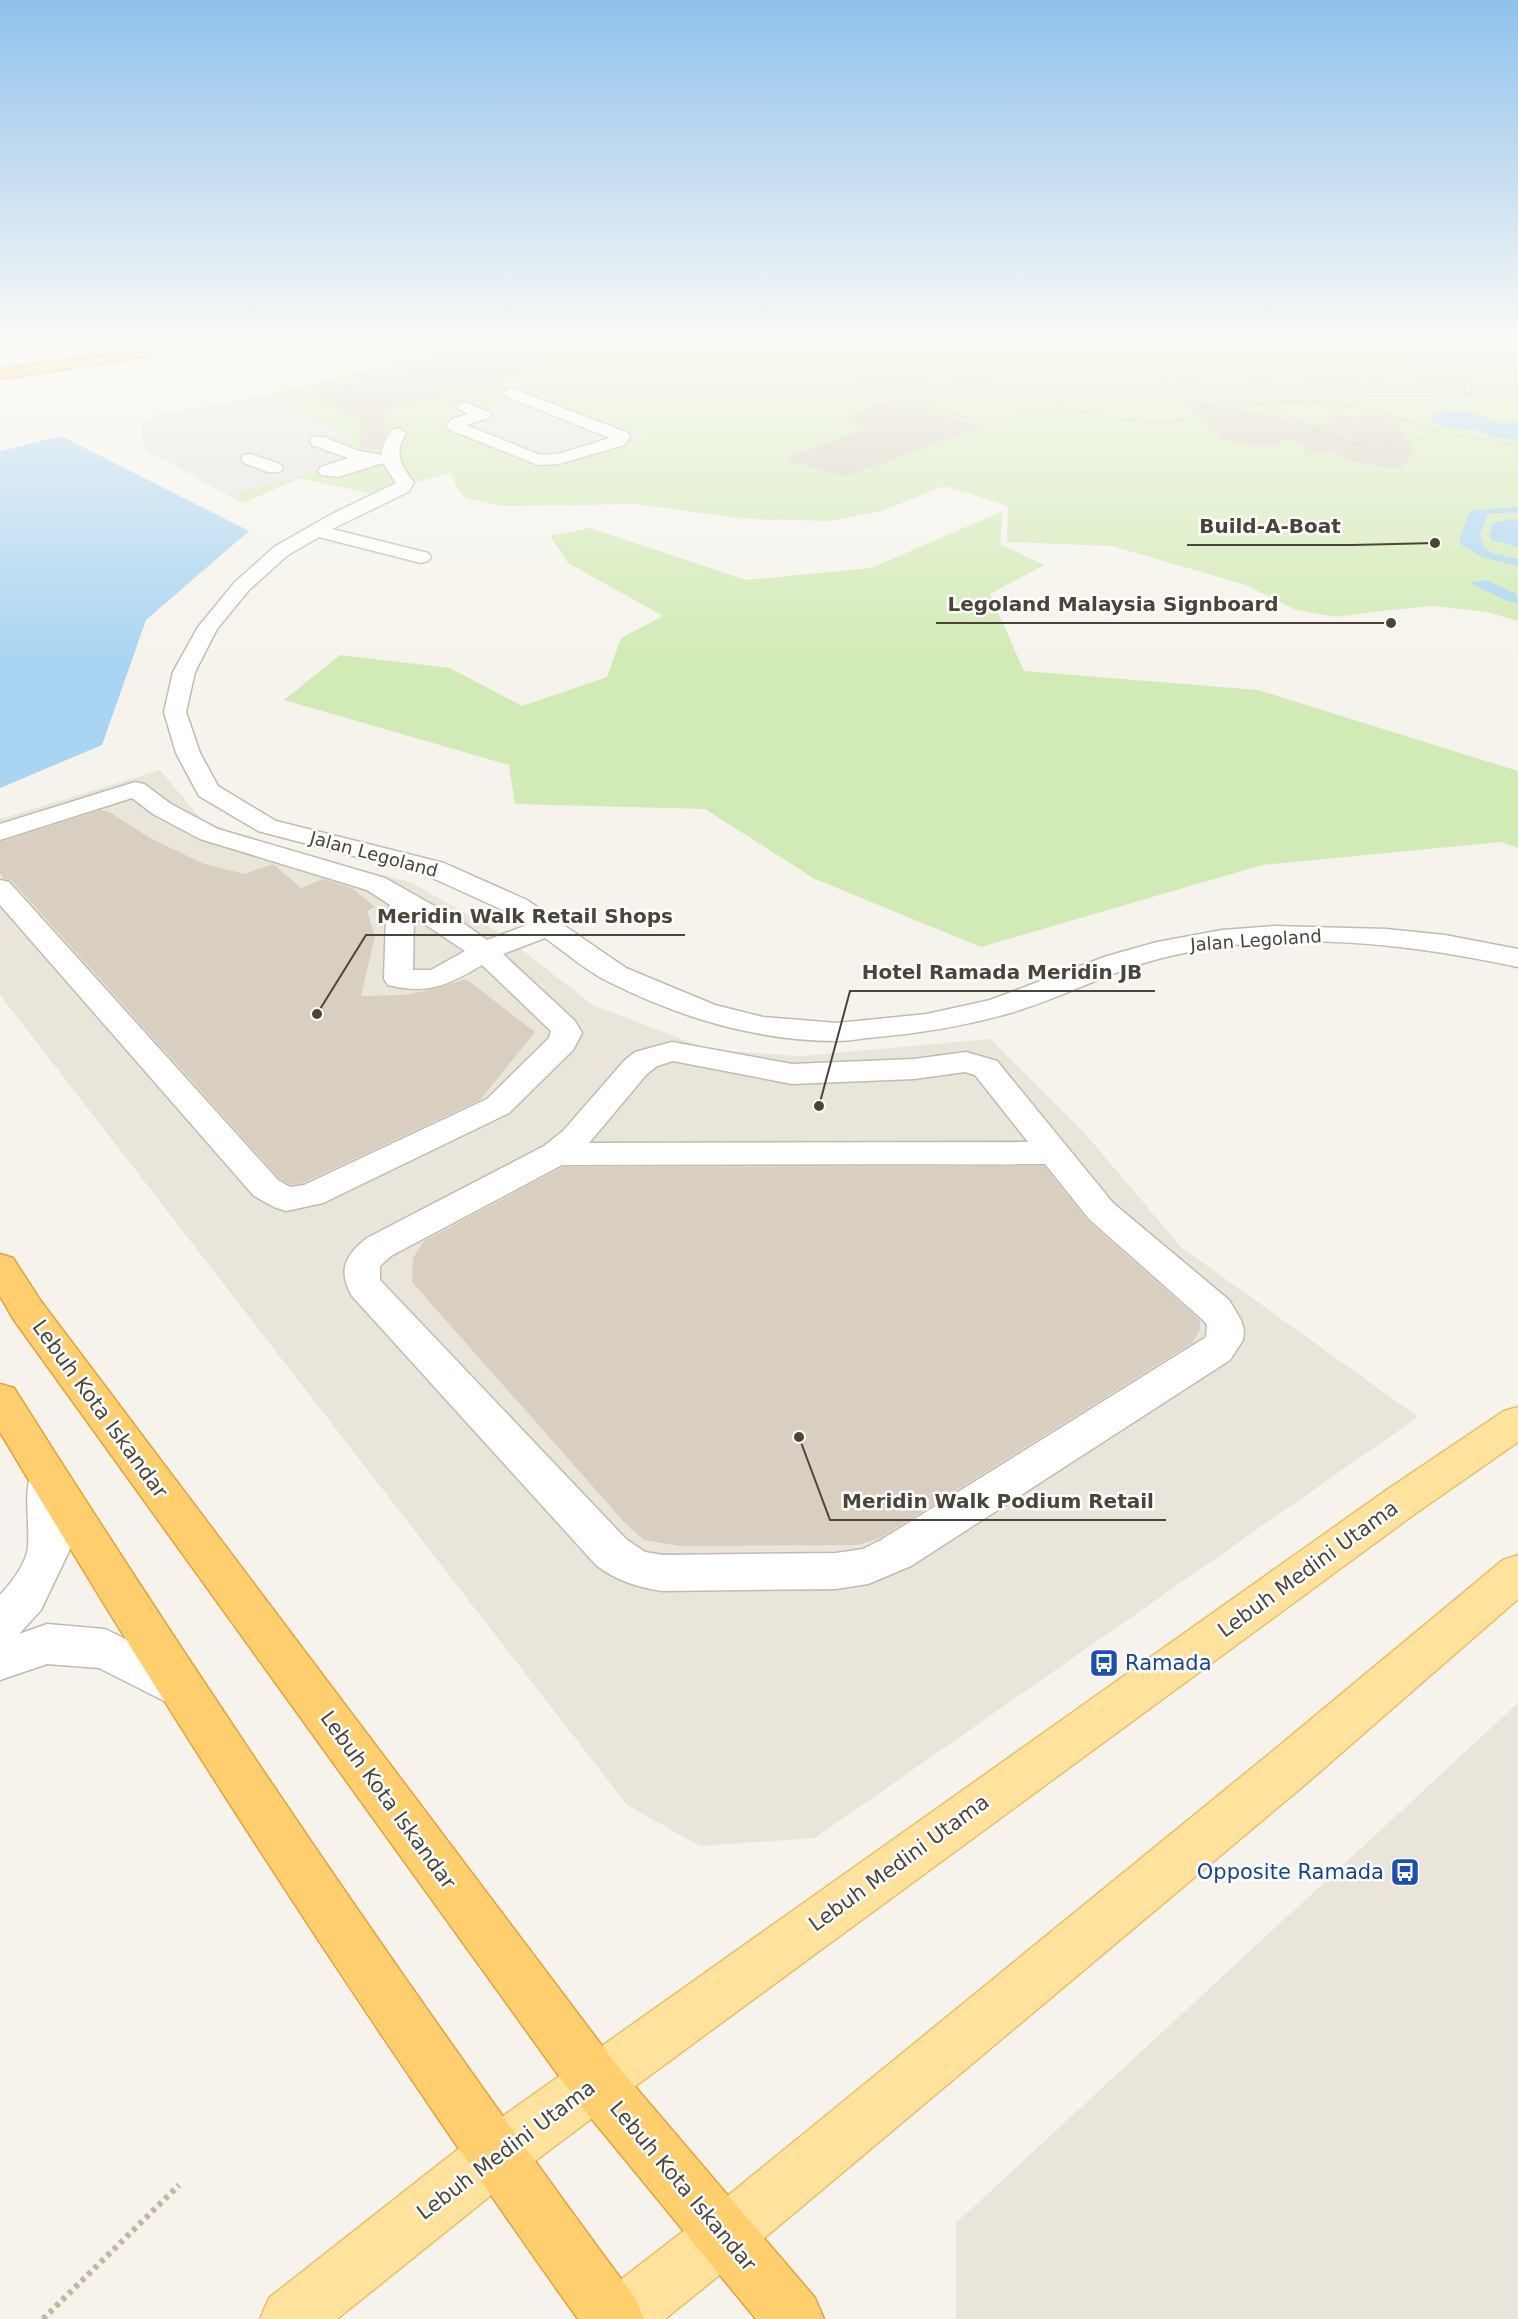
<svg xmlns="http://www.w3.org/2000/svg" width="1518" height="2319" font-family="'DejaVu Sans',sans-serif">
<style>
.residential{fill:#eae5da}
.green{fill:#d2eab5}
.parking{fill:#e5e3e0}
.water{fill:#a9d4f2}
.building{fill:#d8cfc1}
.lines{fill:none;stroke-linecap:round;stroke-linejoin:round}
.minor-casing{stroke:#c2bbae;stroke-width:3}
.major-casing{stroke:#e6c16a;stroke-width:3}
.highway-casing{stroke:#e0a43c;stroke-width:3}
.path-far1{stroke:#c4b79f;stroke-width:1.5;stroke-dasharray:1.5 1.5;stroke-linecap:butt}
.path{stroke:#c4b79f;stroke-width:6;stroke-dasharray:4.5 4.5;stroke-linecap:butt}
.minor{fill:#fff;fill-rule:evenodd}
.major{fill:#ffe39c;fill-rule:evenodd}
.highway{fill:#ffcf6e;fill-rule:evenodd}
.labels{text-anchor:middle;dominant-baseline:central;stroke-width:5;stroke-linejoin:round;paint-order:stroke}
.street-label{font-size:18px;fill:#4b4439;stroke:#fff}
.near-street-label{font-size:21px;fill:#4b4439;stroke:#fff}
.near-transit-label{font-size:21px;fill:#164399;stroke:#fff;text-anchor:start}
.leader{fill:none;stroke:#4b4439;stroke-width:2}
.callout-dot{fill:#4b4439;stroke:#fff;stroke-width:2}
.callout-label{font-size:20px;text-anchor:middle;font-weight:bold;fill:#4b4439;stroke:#fff;stroke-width:5;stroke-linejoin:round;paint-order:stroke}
</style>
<rect width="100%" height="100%" fill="#f6f3ec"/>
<!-- residential -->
<path class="residential" d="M160,770L201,819L254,842L410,882L500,933L593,1005L710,1050L802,1056L990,1039L1088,1137L1181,1247L1418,1417L815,1838L700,1846L627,1805L0,995V819Z
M1518,1703V2319H956V2223Z"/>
<!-- green -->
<path class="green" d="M491,339H1518V621L1487,612L1434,606L1389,610L1336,617L1296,610L1246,585L1112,546L1007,542L1008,506L944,486L881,511L829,521L748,519L634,504L501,506L466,498L460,493L450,473L372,494L300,478L243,503L146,450C142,441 141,433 143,423L156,416L266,395Z
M1003,511L1000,544L1044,565L990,594L1024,671L1258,690L1518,771V848L1501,842L1262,865L981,947L815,879L705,809L515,804L509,765L284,700L340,655L450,668L522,706L607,677L621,638L663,616L568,563L550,536L590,528L746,580L871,568Z"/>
<!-- parking -->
<path class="parking" d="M265,395L350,437V447L357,460L230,496L146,450L141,433L143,423L156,416Z
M531,397L645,436L551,467L438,424Z"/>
<!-- water -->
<path class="water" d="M1414,339H1514L1518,340V362C1501,353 1485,359 1467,359C1446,360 1421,353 1403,343Z
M1458,411L1481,415L1494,422L1518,423V441L1491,437L1479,429L1466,430L1442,426L1430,418L1436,412Z
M61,436L249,531L146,620L102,745L0,788V451Z
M1518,507V512L1488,514L1480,534L1484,548L1492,553L1518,559V566L1485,558L1460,544V537L1469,513L1476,510Z
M1518,519V547L1491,540L1489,536L1493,522Z
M1486,580L1516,594L1518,603L1505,600L1470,583Z"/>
<!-- building -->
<path class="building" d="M496,347L549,366L384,410L385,436L380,449H361L360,420L319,403L335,399L319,393Z
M1180,398L1325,426L1335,414L1361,418L1365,414L1392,418L1414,453L1400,469L1353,462L1331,451L1304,453L1308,448L1288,439L1278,445H1251L1223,440Z
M893,400L981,427L844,477L785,459L869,427L841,418Z
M101,810L111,813L150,838L204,864L245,874L273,864L301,888L323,879L352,888L375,907L367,911L375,936L361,996L405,995L438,988L466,979L535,1032L480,1100L303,1183L290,1185L279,1178L11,880L4,879L0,874V842Z
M1044,1166L1088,1221L1200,1320V1330L1192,1343L880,1538L857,1545L680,1546L644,1540L625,1523L412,1282L413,1258L424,1241L563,1167Z"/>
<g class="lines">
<!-- minor casing -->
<g class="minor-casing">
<path id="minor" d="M511,388L628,433L630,437L624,445L559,464L538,465L448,429L446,426L452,419L468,414L456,407L464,402L489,412L491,415L489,418L466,425L540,455L558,454L610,438L505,396L503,393Z
M398,428L406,433C393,454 401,465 414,483L408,492L332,529L428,553L431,557L428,561L421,563L319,537L288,555L249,590L217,629L195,672L186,712L200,753L218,786L276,821L444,863L527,900L626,968L715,1005L763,1017L837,1023L927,1014L990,1000L1107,956L1157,942L1222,930L1274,926L1386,929L1445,935L1518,949V967C1405,943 1284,929 1170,956C1113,969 1063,998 1007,1014C964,1026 921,1033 877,1037C864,1038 850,1041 837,1041C757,1041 678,1017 607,981C585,970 565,952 545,938L503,954L575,1021L582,1033L573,1050L509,1113L323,1203L286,1211L274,1207L254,1196L0,905V880L9,882L278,1180L290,1187L304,1185L487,1099L549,1038L551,1031L482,965C448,985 429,995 388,985L384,979L386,915L390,905L367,890L200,839L153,814L132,798L0,840V824L135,782L144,784L171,804L218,829L385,878L459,920L487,940L527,925L507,912L426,875L258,831L199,796L176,753L164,712L173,672L198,627L235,582L274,547L330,515L396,483L383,463L338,477L321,475L318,471L321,467L348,458L312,445L310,441L312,437H324L359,451L381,455L385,441L392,430ZM414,917L465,951L431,970H413Z
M250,454L280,464L283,468L280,472H268L244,463L241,459L244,455Z
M672,1042L792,1064L914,1059L966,1052L997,1061L1113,1203L1229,1300L1241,1320L1244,1330L1243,1340L1230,1360L911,1566L868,1584L836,1589L663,1591C639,1588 615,1580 596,1565L352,1296C338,1271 344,1256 367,1238L544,1146L563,1131L624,1061L635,1052ZM673,1061L792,1084L914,1079L965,1072L975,1075L1028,1142L589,1143L646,1075L657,1066ZM1045,1164L1089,1219L1203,1320L1207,1325L1206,1337L881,1540L863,1549L836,1553L663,1555L645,1552L626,1539L380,1280V1266L391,1256L562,1165Z
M48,1462L62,1466L68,1478L70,1549L41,1610L19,1634L47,1624L105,1629L196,1673L203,1688L196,1703L180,1709L99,1668L47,1664L0,1680V1595C11,1583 27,1563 28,1546C30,1520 22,1490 34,1466Z"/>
</g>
<!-- major casing -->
<g class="major-casing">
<path id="major" d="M1518,1407V1442L1416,1513L615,2101L515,2176L337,2319H260L269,2298L475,2136L1388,1489L1504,1411Z
M1518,1555V1599L1308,1782L743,2256L665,2319H588L597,2298L703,2216L1274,1750L1503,1560Z"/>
</g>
<!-- highway casing -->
<g class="highway-casing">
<path id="highway" d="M194,339H222L215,343L131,359L0,379V369L131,351Z
M0,1254L13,1258L40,1300L615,2063L815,2298L824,2319H756L577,2101L14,1320L0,1296Z
M0,1384L14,1388C210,1699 416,2002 635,2298L644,2319H578C373,2031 181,1736 0,1432Z"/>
</g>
<!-- path-far1 -->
<path class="path-far1" d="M811,339C856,346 900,341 945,344C986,346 1027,357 1068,365
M1258,339L1269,346L1273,353
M1318,339L1344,350L1389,351L1447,362L1494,366L1518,371
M1224,347L1242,339
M1344,350L1336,354L1335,360L1369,376
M1254,356L1298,370L1314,381L1298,390L1293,399
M1255,356L1284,351L1336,354
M1446,363L1407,375C1429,381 1452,377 1472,384L1471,394L1518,396
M1233,372C1314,399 1386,398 1471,394
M1314,381L1407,375
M938,386C914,383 883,371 860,384L867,389L967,418H1007L1057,408L1074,409L1122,420L1163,423L1195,419L1207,414L1219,403L1241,400L1260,403L1330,437L1372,446L1399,445L1439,432L1518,445
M907,399C949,383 991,376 1036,370C1047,369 1057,366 1068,366C1128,366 1201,398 1254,356L1224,347L1211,339
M1260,403C1323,396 1381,409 1439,432"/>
<!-- path -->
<path class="path" d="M43,2319L179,2185"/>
<!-- minor -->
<use href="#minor" class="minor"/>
<!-- major -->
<use href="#major" class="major"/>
<!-- highway -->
<use href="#highway" class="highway"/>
</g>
<!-- sky -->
<linearGradient id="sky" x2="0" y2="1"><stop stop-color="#8fc1ec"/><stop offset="0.51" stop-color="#fbfaf6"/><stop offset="1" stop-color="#fbfaf6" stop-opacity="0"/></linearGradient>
<rect width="1518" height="663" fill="url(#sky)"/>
<!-- icons -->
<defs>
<g id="bus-square" transform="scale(1.5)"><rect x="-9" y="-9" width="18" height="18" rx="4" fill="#1a4fb4" stroke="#fff"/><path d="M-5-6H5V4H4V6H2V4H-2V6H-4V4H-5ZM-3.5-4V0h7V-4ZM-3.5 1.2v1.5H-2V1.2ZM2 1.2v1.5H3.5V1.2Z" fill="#fff"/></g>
</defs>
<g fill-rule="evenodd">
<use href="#bus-square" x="1104" y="1663"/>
<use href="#bus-square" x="1405" y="1872"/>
</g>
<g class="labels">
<!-- street labels -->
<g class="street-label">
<text transform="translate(374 854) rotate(15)">Jalan Legoland</text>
<text transform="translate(1256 940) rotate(-4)">Jalan Legoland</text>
</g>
<!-- near-street labels -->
<g class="near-street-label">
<text transform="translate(100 1409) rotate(54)">Lebuh Kota Iskandar</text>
<text transform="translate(1308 1569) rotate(-36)">Lebuh Medini Utama</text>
<text transform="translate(388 1800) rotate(54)">Lebuh Kota Iskandar</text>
<text transform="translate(899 1863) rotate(-36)">Lebuh Medini Utama</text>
<text transform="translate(506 2150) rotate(-37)">Lebuh Medini Utama</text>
<text transform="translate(683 2186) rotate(50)">Lebuh Kota Iskandar</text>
</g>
<!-- near-transit labels -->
<g class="near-transit-label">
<text x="1125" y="1663">Ramada</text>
<text x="1384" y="1872" text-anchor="end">Opposite Ramada</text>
</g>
</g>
<!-- callouts -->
<path class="leader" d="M1435 543L1353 545H1187M1391 623L1291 623H936M317 1014L366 935H685M819 1106L850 991H1155M799 1437L830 1520H1166"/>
<g class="callout-dot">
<circle cx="1435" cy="543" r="6"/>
<circle cx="1391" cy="623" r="6"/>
<circle cx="317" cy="1014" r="6"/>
<circle cx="819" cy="1106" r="6"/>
<circle cx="799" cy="1437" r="6"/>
</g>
<g class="callout-label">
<text x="1270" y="533">Build-A-Boat</text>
<text x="1113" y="611">Legoland Malaysia Signboard</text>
<text x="525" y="923">Meridin Walk Retail Shops</text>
<text x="1002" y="979">Hotel Ramada Meridin JB</text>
<text x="998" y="1508">Meridin Walk Podium Retail</text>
</g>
</svg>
